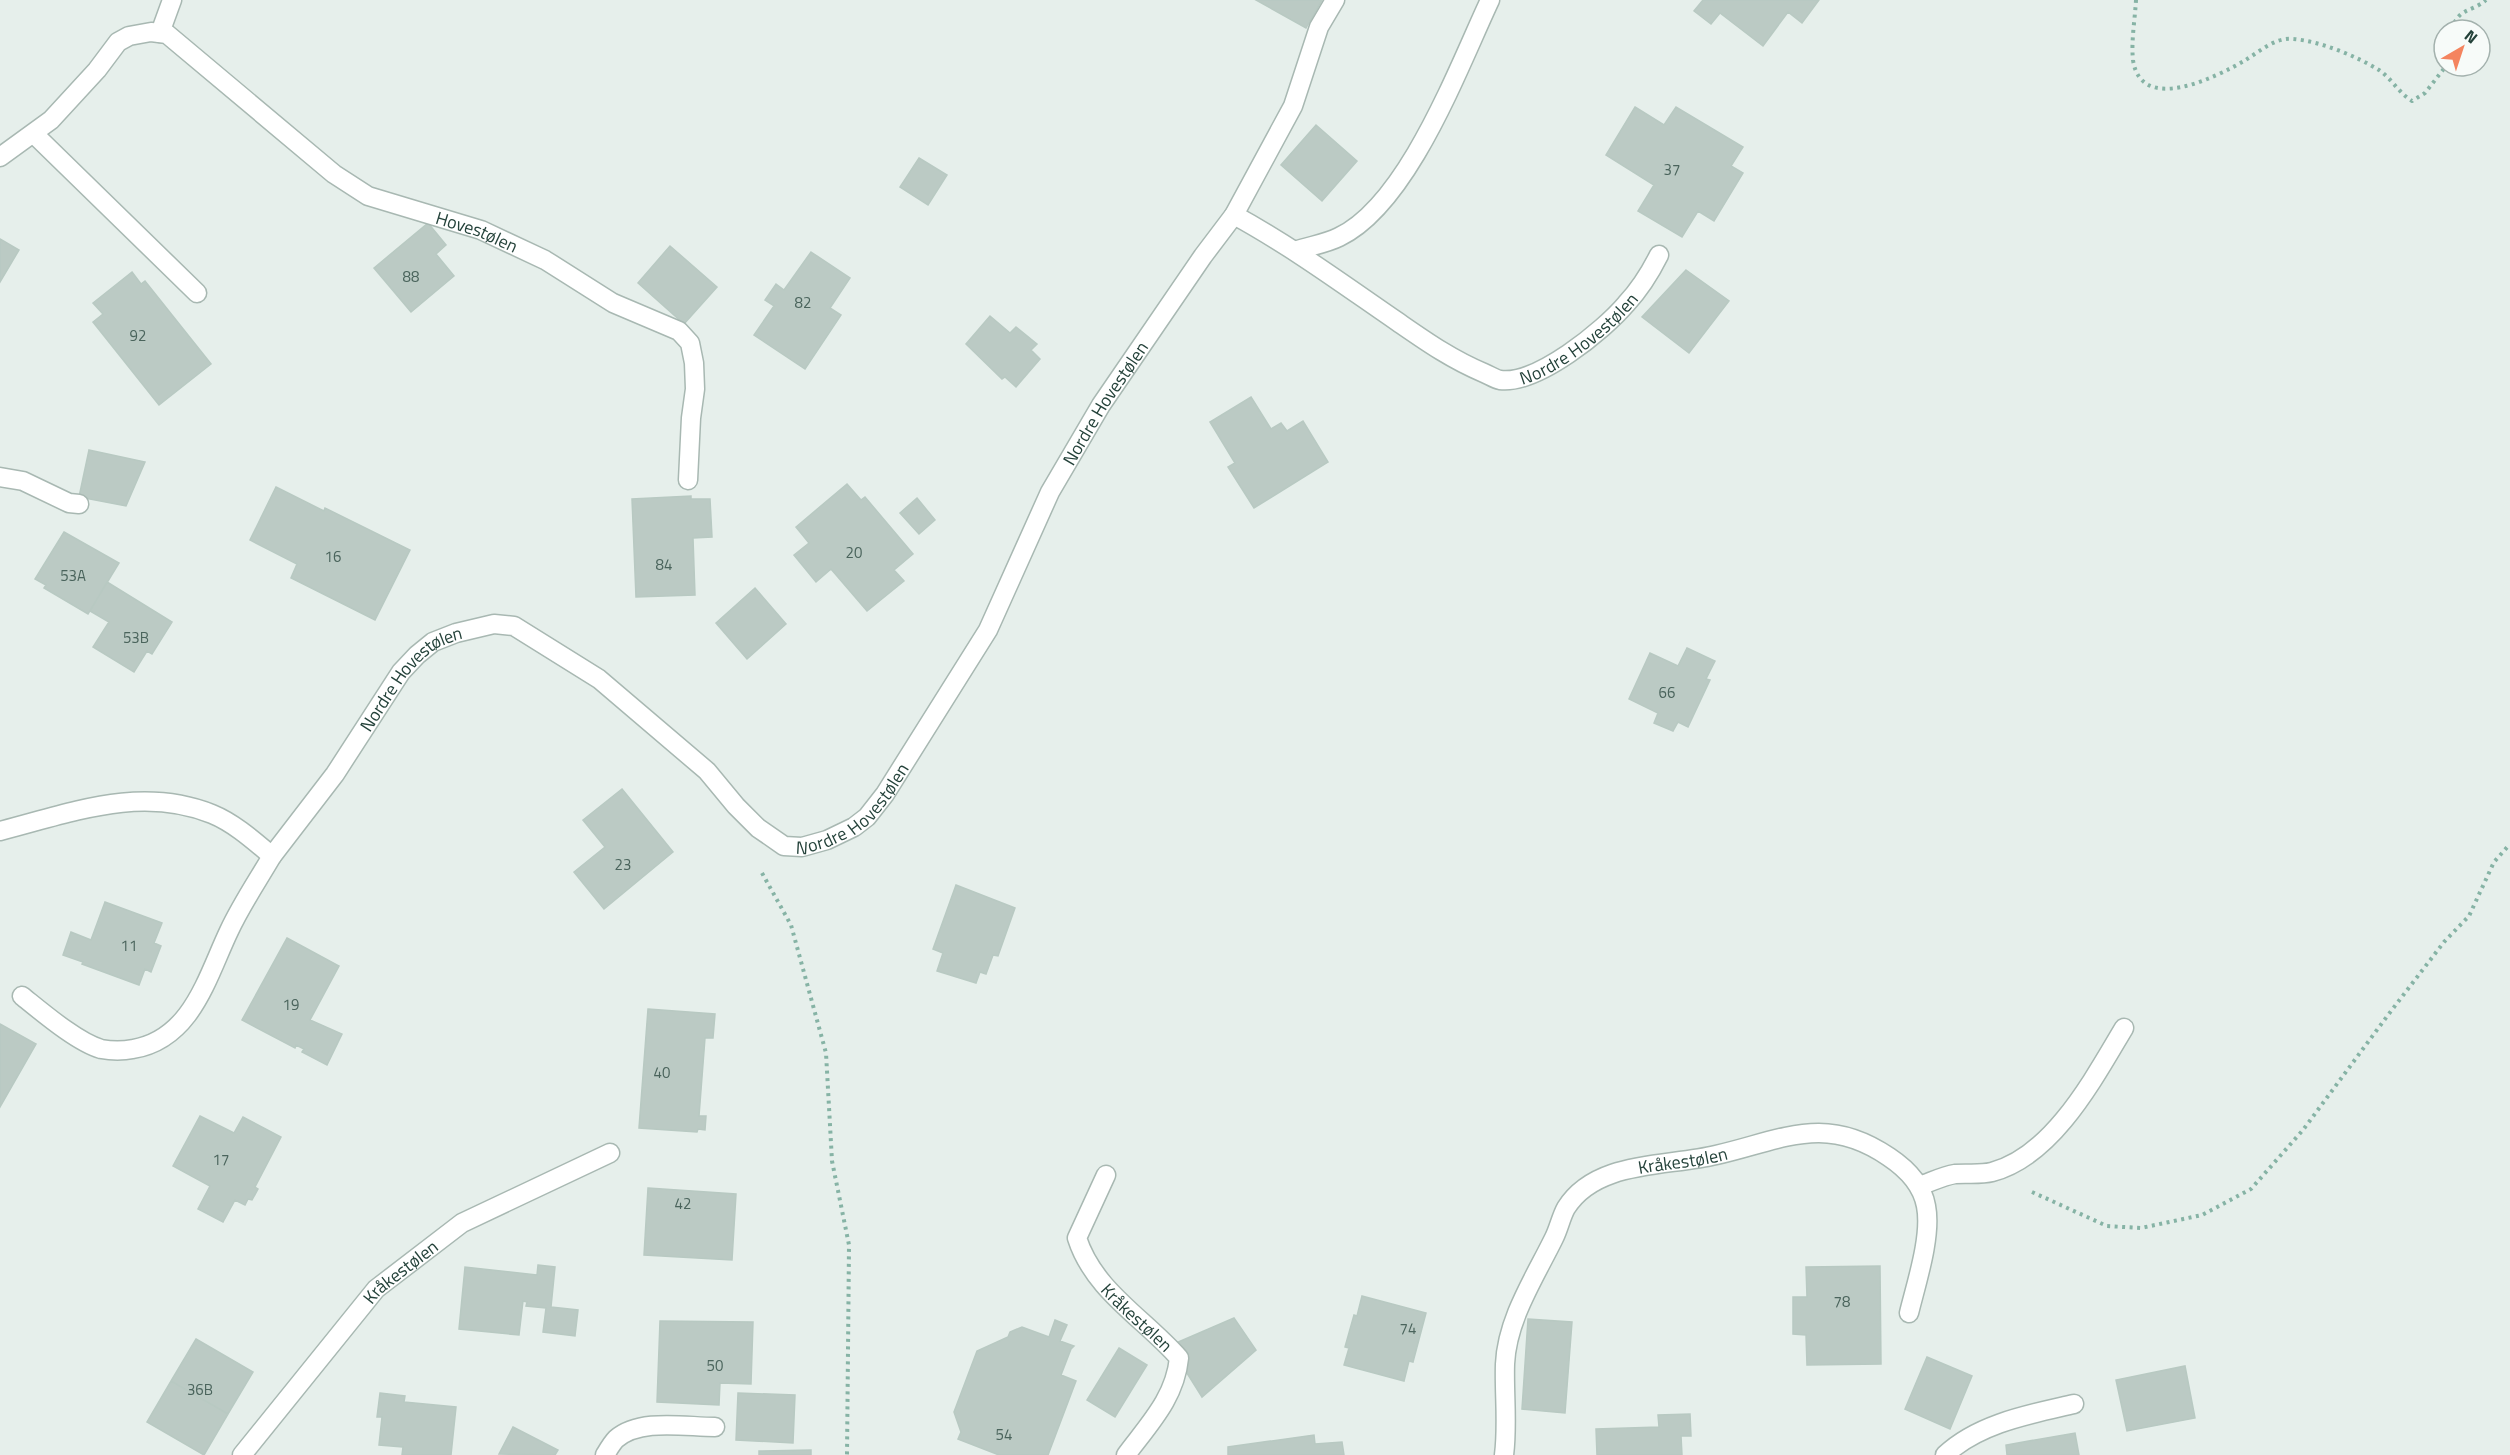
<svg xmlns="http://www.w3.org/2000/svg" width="2510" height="1455" font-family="'Titillium Web',sans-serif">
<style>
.building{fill:#bbcac4;stroke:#b8c9c2;stroke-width:1.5}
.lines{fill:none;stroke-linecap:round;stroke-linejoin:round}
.lane-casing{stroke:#a8b8b2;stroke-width:21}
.path{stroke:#86b3a5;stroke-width:4;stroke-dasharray:3 4.5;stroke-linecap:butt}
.lane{stroke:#fff;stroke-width:18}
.labels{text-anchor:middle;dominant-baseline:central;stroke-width:6;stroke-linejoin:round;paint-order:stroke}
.number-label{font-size:15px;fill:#4a645c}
.street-label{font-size:18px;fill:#24423a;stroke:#f7fbf9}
</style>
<rect width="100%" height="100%" fill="#e6efeb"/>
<!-- building -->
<path class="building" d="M1256,0H1322L1306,28Z
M1703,0H1819L1802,23L1788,12L1763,46L1720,13L1711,24L1694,11Z
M1635,107L1664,125L1676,107L1743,147L1731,166L1743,173L1714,221L1698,211L1682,237L1638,211L1654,185L1606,155Z
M1316,125L1357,161L1322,201L1281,165Z
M919,158L947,175L928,205L900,187Z
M428,223L446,245L436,254L454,276L411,312L374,268Z
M0,239L19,250L0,282Z
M670,246L717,287L684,324L638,283Z
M811,252L850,278L830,308L841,315L805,369L754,335L774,306L765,300L776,284L784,290Z
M1686,270L1729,301L1689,353L1642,317Z
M132,272L141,284L145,281L211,364L159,405L93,322L103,314L93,303Z
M990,316L1010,333L1016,327L1037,344L1031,350L1040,359L1016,387L1005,377L1002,379L966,344Z
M1251,397L1271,429L1281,423L1287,431L1303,421L1328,462L1254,508L1228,467L1235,463L1210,422Z
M89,450L145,462L126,506L79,497Z
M847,484L861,500L865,497L913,554L894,570L904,581L867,611L831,569L816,582L794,555L809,543L796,527Z
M276,487L324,511L325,508L410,550L375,620L291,578L297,564L250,540Z
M691,496V499H710L712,537L693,538L695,595L636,597L632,499Z
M917,498L935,520L919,534L900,513Z
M64,532L119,563L88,614L44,588L46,585L35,579Z
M107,582L172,622L152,654L147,651L134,672L93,647L109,622L90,611Z
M755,588L786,624L747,659L716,623Z
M1687,648L1715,661L1706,679L1710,680L1688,727L1678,722L1673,731L1654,723L1658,713L1629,699L1650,653L1678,666Z
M622,789L673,852L604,909L574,872L605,847L583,820Z
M956,885L1015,908L998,956L993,955L986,974L980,972L976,983L937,971L943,953L933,949Z
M105,902L162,923L154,943L161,946L151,972L145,969L139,985L82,964L83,962L63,955L71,932L91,940Z
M287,938L339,966L310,1020L342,1034L327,1065L302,1052L304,1049L296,1045L295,1048L242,1020Z
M648,1009L715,1014L713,1038H705L699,1116H706L705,1130L698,1129L697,1132L639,1128Z
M0,1024L36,1044L0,1107Z
M200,1116L234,1133L243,1117L281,1137L255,1187L258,1189L252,1200L248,1199L245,1205L235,1200L223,1222L198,1209L210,1186L173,1166Z
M648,1188L736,1194L732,1260L644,1255Z
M538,1265L555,1267L551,1307L578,1310L575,1336L543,1332L546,1308L526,1306L527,1302L523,1301L519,1335L459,1329L465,1267L537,1275Z
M1880,1266L1881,1364L1807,1365L1806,1335L1793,1334V1297H1807L1806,1267Z
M1362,1296L1426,1313L1413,1362L1409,1361L1404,1381L1344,1365L1349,1348L1345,1347L1354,1315L1357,1316Z
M1234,1318L1256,1350L1202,1397L1180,1362L1176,1343Z
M1528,1319L1572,1322L1565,1413L1522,1409Z
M1055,1320L1067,1325L1060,1341L1074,1346L1071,1349L1061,1375L1076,1381L1048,1455H999L958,1439L961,1432L954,1412L977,1351L1008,1337L1010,1332L1022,1327L1049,1337Z
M660,1321L753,1322L751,1384L720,1383L719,1405L657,1402Z
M196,1339L253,1372L228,1414L171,1381Z
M1119,1348L1147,1365L1115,1417L1087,1400Z
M1927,1357L1972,1376L1950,1429L1905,1409Z
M2185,1366L2195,1418L2127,1431L2116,1380Z
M171,1381L228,1414L204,1455L147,1422Z
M380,1393L405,1396L404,1402L456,1407L451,1455H402L403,1447L379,1445L382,1417H377Z
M738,1393L795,1395L793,1443L736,1440Z
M1690,1414L1691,1436H1681L1682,1455H1597L1596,1429L1659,1427L1658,1415Z
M513,1427L558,1450L555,1455L499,1454Z
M2075,1433L2079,1455H2007L2006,1445Z
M1314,1435L1315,1444L1342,1442L1344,1455H1228V1447Z
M811,1450V1455H759V1451Z"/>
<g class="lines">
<!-- lane casing -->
<g class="lane-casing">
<g id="lane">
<path d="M160,33L172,0"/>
<path d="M34,134L197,293"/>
<path id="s1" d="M0,157L51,120L97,70L118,42L129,36L151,32L167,34L334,174L368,196L481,230L545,260L613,303L679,331L690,343L694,363L695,389L691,418L688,480"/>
<path id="s2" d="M1234,215C1291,246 1344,285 1398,322C1427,342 1451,359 1484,373C1489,375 1495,379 1500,380C1537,385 1604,330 1626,304C1640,289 1650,273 1659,255"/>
<path d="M1295,251C1309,246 1325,244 1339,237C1408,204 1458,68 1490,0"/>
<path d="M0,477L23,481L69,503L79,504"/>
<path d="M0,831C71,813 140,785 212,814C234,823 253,840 272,856C258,880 241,905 229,931C207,977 192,1039 133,1049C123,1051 112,1051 101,1049C77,1042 42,1012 22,996"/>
<path id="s3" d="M272,856L335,774L401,672L417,655L433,642L456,633L494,624L514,626L599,679L707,771L736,806L758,828L784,846L802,847L827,840L854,827L867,817L885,794L988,630L1050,492L1101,405L1203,256L1234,215L1293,106L1319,27L1335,0"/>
<path id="s4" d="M1106,1175L1077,1238C1094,1291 1144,1318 1179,1358C1175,1398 1149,1424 1126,1455"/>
<path d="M1919,1186C1931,1182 1943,1176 1955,1174C1967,1173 1980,1175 1992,1172C2053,1156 2094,1078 2124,1028"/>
<path id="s5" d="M242,1455L376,1289L462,1223L610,1153"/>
<path d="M605,1455C608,1450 612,1443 616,1439C640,1418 685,1427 715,1427"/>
<path id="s6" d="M1504,1455C1508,1425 1504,1394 1505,1364C1507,1319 1535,1277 1554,1238C1559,1228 1561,1217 1566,1208C1596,1160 1667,1167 1716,1155C1782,1140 1825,1113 1889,1157C1907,1169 1922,1184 1926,1206C1932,1236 1916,1284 1909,1313"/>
<path d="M1945,1455C1979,1423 2031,1414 2074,1404"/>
</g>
</g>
<!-- path -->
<path class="path" d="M2136,0C2135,19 2131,41 2133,60C2141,115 2216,77 2244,61C2259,52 2275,37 2293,39C2320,41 2356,56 2379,70C2391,78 2399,93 2412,101L2425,93L2446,66
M2452,30C2458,7 2471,13 2486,0
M762,873L791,925L826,1053L832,1161L849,1245L847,1455
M2032,1192L2107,1226L2141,1228L2202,1215L2251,1189L2303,1130L2388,1015L2444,942L2469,916L2494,862L2510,844"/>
<!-- lane -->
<use href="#lane" class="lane"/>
</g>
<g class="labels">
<!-- number labels -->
<g class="number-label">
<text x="1672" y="169">37</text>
<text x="411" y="276">88</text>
<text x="803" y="302">82</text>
<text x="138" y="335">92</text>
<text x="854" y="552">20</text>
<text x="333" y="556">16</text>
<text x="664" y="564">84</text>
<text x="73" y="575">53A</text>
<text x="136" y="637">53B</text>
<text x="1667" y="692">66</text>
<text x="623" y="864">23</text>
<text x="129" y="945">11</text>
<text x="291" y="1004">19</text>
<text x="662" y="1072">40</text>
<text x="221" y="1159">17</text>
<text x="683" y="1203">42</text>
<text x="1842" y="1301">78</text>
<text x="1408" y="1328">74</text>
<text x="715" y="1365">50</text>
<text x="200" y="1389">36B</text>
<text x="1004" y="1434">54</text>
</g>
<!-- street labels -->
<g class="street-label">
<text stroke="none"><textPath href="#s1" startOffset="590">Hovestølen</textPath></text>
<text stroke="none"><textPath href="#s2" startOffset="405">Nordre Hovestølen</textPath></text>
<text stroke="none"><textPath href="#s3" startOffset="1272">Nordre Hovestølen</textPath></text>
<text stroke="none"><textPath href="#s3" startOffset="228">Nordre Hovestølen</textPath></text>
<text stroke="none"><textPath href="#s3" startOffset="786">Nordre Hovestølen</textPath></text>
<text stroke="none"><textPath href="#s6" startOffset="390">Kråkestølen</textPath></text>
<text stroke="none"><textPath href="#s5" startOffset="243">Kråkestølen</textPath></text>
<text stroke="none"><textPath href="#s4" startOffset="170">Kråkestølen</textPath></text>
</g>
</g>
<!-- north arrow -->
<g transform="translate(2462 48) rotate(39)"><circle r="28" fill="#f7fbf9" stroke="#a3b1ad" stroke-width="1.5"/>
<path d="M0-4.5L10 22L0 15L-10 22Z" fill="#f4845f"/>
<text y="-9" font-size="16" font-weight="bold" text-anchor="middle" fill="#24423a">N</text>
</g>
</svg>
